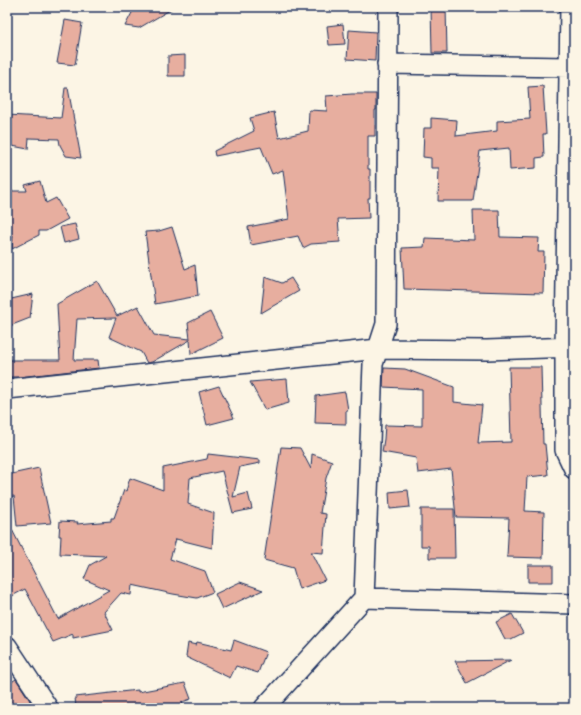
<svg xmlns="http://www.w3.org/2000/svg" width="581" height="715" font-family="'Balsamiq Sans',sans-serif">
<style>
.building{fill:#e7ae9f;stroke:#1b2f5e}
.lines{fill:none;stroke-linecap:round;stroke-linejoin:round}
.minor-casing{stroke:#1b2f5e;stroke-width:22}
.minor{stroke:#fcf5e5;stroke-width:19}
</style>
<rect width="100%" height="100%" fill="#fcf5e5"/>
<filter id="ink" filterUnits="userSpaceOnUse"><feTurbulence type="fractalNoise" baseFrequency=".025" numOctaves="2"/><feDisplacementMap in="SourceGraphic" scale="8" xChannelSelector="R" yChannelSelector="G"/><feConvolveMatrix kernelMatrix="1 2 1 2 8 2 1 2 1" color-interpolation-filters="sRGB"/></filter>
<g filter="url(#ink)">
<!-- building -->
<path class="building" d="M135,7H175L139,28L125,26Z
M431,7H446L447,53H432Z
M65,20L82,23L75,65L57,63Z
M343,24L345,44L329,45L327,26Z
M349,30L376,32L375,61L347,59Z
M185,55V76H168V56Z
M543,86L546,134H543L544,157L536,158V168L510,170L509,148L480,151L473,201H438L439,168H431V158L423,157L424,128H431V118L457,120L456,136L497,131V121L530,119L528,87Z
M65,88H68L81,158L66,156L60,145L59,139L29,138L28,149L7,145V115L61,118Z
M352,94H376V110H375V136H368V169H370V198H368L369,218L338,219L340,242L311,244L303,248L298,236L251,245L248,227L289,219L283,170L272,174L261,147L215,156L214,151L254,131L250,118L274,112L279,138L308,131L309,110L327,111L326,96Z
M40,181L46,203L56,198L68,219L46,231H39V235L12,249L13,235L7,238V214L9,213L10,191H27L25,185Z
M473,210H499L500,237L539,238L538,252H544L543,293L404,289L402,248L424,247L425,238L474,240Z
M75,224L79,239L64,243L60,227Z
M172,227L185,269L195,265L198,296L155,304L145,232L159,231Z
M265,277L282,283L291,278L299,291L261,313Z
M97,281L117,316L138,306L154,335L190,339L188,323L210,312L223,338L191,354L190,340L152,362L147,363L141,352L109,337L116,318L77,319L74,360H98L99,368L18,377H7V360H60L57,304Z
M33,294L30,318L7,327V300Z
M509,367H541L543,444H545L548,475L527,477L525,511L544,512L543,558L507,557L509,518L456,517L451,469L418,473L416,458L382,452L384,439L385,425L422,426V389L383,387L384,368L405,369L454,387V402L482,405L478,443L511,442Z
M287,379L289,403L265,410L250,382Z
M219,386L234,418L207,425L199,392Z
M345,392L348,410H346V424L315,423L316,396Z
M281,447L300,448L311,469L312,454L332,461L326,478L320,513L326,514L323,553L311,552L325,580L299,589L293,568L264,560Z
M208,454L260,460V463L240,467L233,497L248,493L252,509L233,513L222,471L190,478L188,504L214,513L212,548L176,539L170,559L205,571L213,592L197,598L173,594L132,585L131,595L121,593L104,612L113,630L73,638V634L53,642L25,589L12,596L7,587V520L58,619L109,590L84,579L90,565L106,556L60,554L61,536H59L60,521L78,522L77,524L111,521V518H114L124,490L126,491L130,478L163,490V468L207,459Z
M39,468L51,523L17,526L14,496L7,497V475Z
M408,490L410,507L390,509L389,492Z
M421,509H454L455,558H429V546H421Z
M528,565H553V582H528Z
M240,582L263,590L222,609L215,594Z
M512,614L523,633L511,639H505L496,622Z
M234,640L266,652L258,673L236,666L230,678L186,657L188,643L196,645L197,642L231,650Z
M511,660L467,683L455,661Z
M16,679L29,699L33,708H10L7,702V685Z
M185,683L191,699L182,702L185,708H76L75,697L138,690V692Z"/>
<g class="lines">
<!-- minor casing -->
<g class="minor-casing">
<path id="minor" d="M570,7L565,347V450L574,469
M387,64L569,67
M7,389L378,349L487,350L574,347
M364,598L574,604
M7,646L48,708
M264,708L364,598L373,364L386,324L388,7"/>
</g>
<!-- minor -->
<use href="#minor" class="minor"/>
</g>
</g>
<!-- margin -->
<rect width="581" height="715" fill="none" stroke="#fcf5e5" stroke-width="24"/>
<rect x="12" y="12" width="557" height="691" fill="none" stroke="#1b2f5e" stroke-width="1.5" filter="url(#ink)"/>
</svg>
